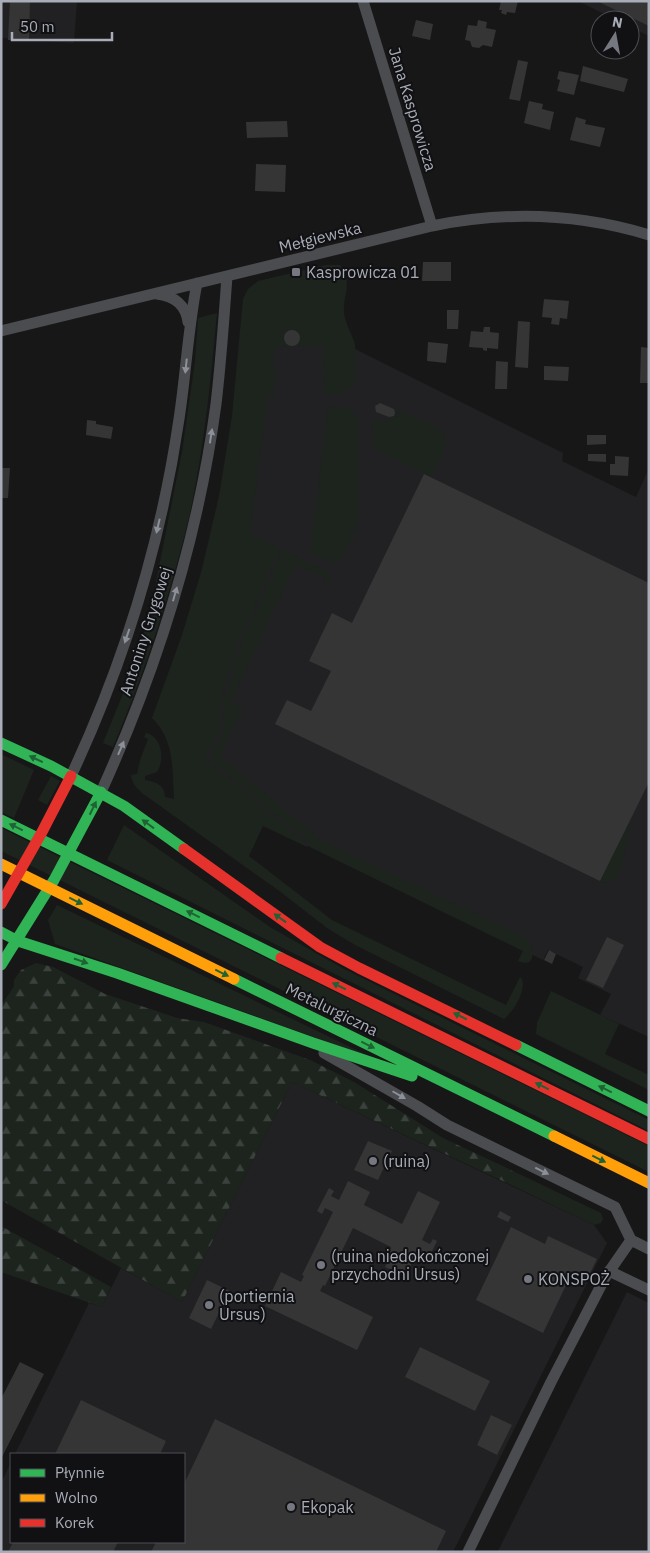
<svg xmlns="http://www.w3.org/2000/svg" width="650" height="1553" font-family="'IBM Plex Sans',sans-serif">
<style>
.built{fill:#212123}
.grass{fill:#1d241e}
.forest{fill:url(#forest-firs)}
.building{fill:#353536}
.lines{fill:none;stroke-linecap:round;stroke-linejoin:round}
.street{stroke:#4b4c50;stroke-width:11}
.fast{stroke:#30b455;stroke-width:11}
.slow{stroke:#ff9f0a;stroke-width:11}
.jam{stroke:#e5322d;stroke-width:11}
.oneway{fill:#8c9099}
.oneway2{fill:#206234}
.poi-dot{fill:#757880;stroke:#111113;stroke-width:2}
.labels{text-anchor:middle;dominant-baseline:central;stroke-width:4;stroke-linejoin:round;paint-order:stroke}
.street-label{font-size:16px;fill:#a8adb8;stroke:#111113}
.poi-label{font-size:16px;fill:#a8adb8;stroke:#111113;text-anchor:start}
</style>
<defs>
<pattern id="forest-firs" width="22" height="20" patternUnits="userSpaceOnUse" patternTransform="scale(1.25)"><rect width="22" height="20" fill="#1d241e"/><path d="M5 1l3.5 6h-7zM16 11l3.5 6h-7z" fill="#3b413d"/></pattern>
</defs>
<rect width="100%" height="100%" fill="#171717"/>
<!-- built -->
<path class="built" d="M1,1H77L74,43L1,38Z
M578,1H649V36L630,27V20H616Z
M265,304L563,453L562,461L636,497L649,468V1037L600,1015L611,994L578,978L583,967L548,950L543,960L304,844L203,760L220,644Z
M292,1082L594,1225L607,1243L453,1552H1V1483L11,1462V1542H184V1454H15L89,1303L102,1307L121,1268L182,1302Z
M627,1292L649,1303V1552L498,1551Z"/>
<!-- grass -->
<path class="grass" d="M326,265H340C355,286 340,297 345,318C347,326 351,333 354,341C357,352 356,369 355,381C349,394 338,393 324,394L323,345L297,346L300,341V333L296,330L290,329C281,333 282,340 288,346L274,347L275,397L267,396L250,534L280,549L237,646L222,695L220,729L205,759L308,845L307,847L263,826L249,856L332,920L506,1005L520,977L522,979C526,991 514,1011 504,1019L355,945L327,928L282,893L142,793C136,787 132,784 131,775L137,774L140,760L148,739L144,737L146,733C162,736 165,760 157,772L145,776V780C156,782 165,785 165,797L174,799C172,769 175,740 152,718L182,635L202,569L219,496L232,416L243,299L248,289L258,281Z
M217,313C211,380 204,447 190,513C171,593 145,671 113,747L103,743L128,681L149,616L182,452L195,361L198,318Z
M344,407L352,409L357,419L359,512C357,530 348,545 340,561L335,563L310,553L328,408Z
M396,409L426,423L427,421C458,438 443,452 431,477L374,449L372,422L395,418L397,415Z
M283,550L326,571C331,575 331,580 328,585L323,582L325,577L296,564L231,701L243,707L220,756L321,840L527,938C534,948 537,969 518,961L523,951L310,847L311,844L209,759L223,732L225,696L240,646Z
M1,754L34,770L14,818L1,812Z
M51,776L60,781L47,805L38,800Z
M629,823C627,837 625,892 600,881Z
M124,825L270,927L344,969L649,1120V1131L107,860Z
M1,828L649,1146V1172L1,851Z
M57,905L375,1059L55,944L48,920Z
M551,991L619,1024L605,1054L649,1075V1090L536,1034L537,1023Z
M513,1171L601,1213L603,1219L601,1223L594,1225L507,1183Z"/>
<!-- forest -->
<path class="forest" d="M36,963L53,967L105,994L177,1018L204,1022L310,1060L354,1082L443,1138L513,1171L507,1183L292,1082L182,1302L1,1200V1006L14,986V980L21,970Z
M1,1226L111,1287L102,1307L1,1272Z"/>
<!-- building -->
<path class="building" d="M10,1H30L29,40H8Z
M501,1H518L515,13L507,12L506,15L501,13L502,10H499Z
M597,1H649V26Z
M416,20L433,24L430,40L412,36Z
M478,20L487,22L486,28L496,30L492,47L483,45L479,48L472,47L470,41L465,40L468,25L477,26Z
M518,60L528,62L520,101L509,99Z
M583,66L628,79L624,92L580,81Z
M559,71L579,75L574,95L557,91L560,80L557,79Z
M529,101L543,104L542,109L554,112L550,130L524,123Z
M576,117L586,120L585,124L605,128L600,147L570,140Z
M287,121L288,137L247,138L246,122Z
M256,164L286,165L285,192L255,191Z
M423,262H451V281H422Z
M544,299L569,301L567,319L560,318L559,325L551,324L552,318L542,317Z
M447,310H459L458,329H447Z
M518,321L530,322L528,368L515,367Z
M484,327H490V332L499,333L498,349L487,348V351L483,350V348L469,347L471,331L483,332Z
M284 338a8 8 0 1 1 16 0a8 8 0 1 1-16 0Z
M428,342L448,344L446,363L427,361Z
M641,347L649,348V383H640Z
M496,361L508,362L507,389H495Z
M544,366L569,367L568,381L544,380Z
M380,403L394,409L395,413L394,416L389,417L376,412L375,406Z
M87,420L96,421V424L113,427L111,439L86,435Z
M587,435H606V444L587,445Z
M588,454H606V462L588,461Z
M615,456L629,457L628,476L610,475V464H615Z
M1,468H10L8,498H1Z
M424,474L649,583V782L600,881L275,724L287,700L311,711L331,671L309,661L332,613L352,623Z
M607,937L624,945L603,988L586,980Z
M549,950L556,954L552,964L544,960Z
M368,1141L392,1151L378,1180L354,1170Z
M348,1181L370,1192L364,1205L402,1224L418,1191L440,1202L422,1240L430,1244L433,1239L437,1241L426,1264L422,1261L425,1256L417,1252L408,1271L405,1269L403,1275L385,1267L388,1261L385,1260L391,1247L353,1228L325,1286L323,1285L320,1291L373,1317L357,1350L265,1306L281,1272L301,1282L304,1276L302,1275L333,1212L325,1208L322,1214L317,1211L329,1188L334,1191L331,1196L339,1200Z
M500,1211L511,1217L508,1222L497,1217Z
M511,1227L545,1244L548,1236L597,1259L586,1282L571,1275L543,1333L476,1300Z
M207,1280L230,1291L211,1329L189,1318Z
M420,1347L490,1381L475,1411L405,1377Z
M20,1362L44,1374L1,1459V1399Z
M81,1400L166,1441L160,1454H55Z
M491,1415L512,1425L497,1455L477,1445Z
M215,1419L446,1531L436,1552H151L156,1542H184V1484Z
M13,1542H118L113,1552H8Z"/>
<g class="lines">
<!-- street -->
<path class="street" d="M363,1L432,226
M157,294C174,296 186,305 188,322
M1,331L432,226C505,211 577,213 649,235
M71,776C124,663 161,542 179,419C186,374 188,328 197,283
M101,792C157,669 198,539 216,404C221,362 224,319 227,276
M324,1053L417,1106L447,1125L615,1207L631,1240L649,1249
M609,1271L649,1290
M468,1552L551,1382L606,1276L631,1240"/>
<!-- fast -->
<path class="fast" d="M1,743L51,766L124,806L184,849
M1,820L281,958
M1,932L18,941L117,973L313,1043L412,1076
M1,965L54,880L101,792
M234,979L554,1136
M516,1045L649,1111"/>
<!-- slow -->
<path class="slow" d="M1,864L234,979
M554,1136L649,1183"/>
<!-- jam -->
<path class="jam" d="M184,849L320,947L359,968L516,1045
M1,904L42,832L71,776
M281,958L649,1139"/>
</g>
<!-- one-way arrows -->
<defs><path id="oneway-solid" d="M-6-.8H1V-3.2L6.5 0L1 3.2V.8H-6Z" transform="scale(1.25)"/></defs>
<g class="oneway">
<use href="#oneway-solid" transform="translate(186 366) rotate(96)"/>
<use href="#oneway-solid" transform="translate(211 436) rotate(-81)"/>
<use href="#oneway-solid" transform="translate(158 526) rotate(103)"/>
<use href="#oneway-solid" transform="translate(175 594) rotate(-74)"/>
<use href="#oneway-solid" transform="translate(127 636) rotate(109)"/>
<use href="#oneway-solid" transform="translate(121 748) rotate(-67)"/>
<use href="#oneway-solid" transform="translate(399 1095) rotate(30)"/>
<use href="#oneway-solid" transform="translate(542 1171) rotate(26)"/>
</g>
<g class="oneway2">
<use href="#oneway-solid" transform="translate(36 759) rotate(-155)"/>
<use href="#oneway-solid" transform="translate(93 808) rotate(-64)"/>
<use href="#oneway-solid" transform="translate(148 824) rotate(-144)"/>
<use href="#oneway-solid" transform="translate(16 827) rotate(-154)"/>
<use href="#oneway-solid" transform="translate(76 901) rotate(26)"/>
<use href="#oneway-solid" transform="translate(193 914) rotate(-154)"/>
<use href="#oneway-solid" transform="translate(280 918) rotate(-144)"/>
<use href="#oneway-solid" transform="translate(81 961) rotate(19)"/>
<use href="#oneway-solid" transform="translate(222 973) rotate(26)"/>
<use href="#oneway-solid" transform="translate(339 986) rotate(-154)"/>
<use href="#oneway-solid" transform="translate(460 1016) rotate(-154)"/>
<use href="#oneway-solid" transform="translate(368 1045) rotate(26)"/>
<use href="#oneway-solid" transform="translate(542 1086) rotate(-154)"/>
<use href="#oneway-solid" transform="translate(605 1089) rotate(-154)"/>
<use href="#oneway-solid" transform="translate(599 1159) rotate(26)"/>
</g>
<!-- markers -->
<g class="poi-dot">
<rect x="291" y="267" width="10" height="10" rx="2.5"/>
<circle cx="373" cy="1161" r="5"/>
<circle cx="321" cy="1265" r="5"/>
<circle cx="528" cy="1279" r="5"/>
<circle cx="209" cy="1305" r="5"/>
<circle cx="291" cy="1507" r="5"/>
</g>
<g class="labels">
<!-- street labels -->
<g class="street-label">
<text transform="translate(413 109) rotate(73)">Jana Kasprowicza</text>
<text transform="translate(320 237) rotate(-14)">Mełgiewska</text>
<text transform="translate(145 631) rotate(-72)">Antoniny Grygowej</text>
<text transform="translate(332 1009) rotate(26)">Metalurgiczna</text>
</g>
<!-- poi labels -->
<g class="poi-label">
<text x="306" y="272">Kasprowicza 01</text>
<text x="383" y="1161">(ruina)</text>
<text x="331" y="1256">(ruina niedokończonej<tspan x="331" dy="18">przychodni Ursus)</tspan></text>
<text x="538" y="1279">KONSPOŻ</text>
<text x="219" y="1296">(portiernia<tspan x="219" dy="18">Ursus)</tspan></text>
<text x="301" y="1507">Ekopak</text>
</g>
</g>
<!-- border -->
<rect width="650" height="1553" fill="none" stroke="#a8adb8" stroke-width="5"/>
<!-- legend -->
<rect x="10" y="1453" width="175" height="90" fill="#111113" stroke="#4d4f55"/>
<rect x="20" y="1469" width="25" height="8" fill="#30b455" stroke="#4d4f55"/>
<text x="55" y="1478" font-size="15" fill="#a8adb8">Płynnie</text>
<rect x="20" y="1494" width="25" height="8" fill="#ff9f0a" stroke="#4d4f55"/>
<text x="55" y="1503" font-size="15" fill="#a8adb8">Wolno</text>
<rect x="20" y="1519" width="25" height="8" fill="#e5322d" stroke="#4d4f55"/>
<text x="55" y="1528" font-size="15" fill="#a8adb8">Korek</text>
<!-- north arrow -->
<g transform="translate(615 35) rotate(11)"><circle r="24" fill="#111113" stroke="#4d4f55"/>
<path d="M0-4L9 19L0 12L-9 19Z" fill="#757880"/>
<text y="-8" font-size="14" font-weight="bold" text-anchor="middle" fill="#a8adb8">N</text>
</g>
<!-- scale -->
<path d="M12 32v8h100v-8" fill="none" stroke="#a8adb8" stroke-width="2.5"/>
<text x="20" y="32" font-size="15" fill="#a8adb8" stroke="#111113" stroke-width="4" paint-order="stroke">50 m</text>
</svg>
